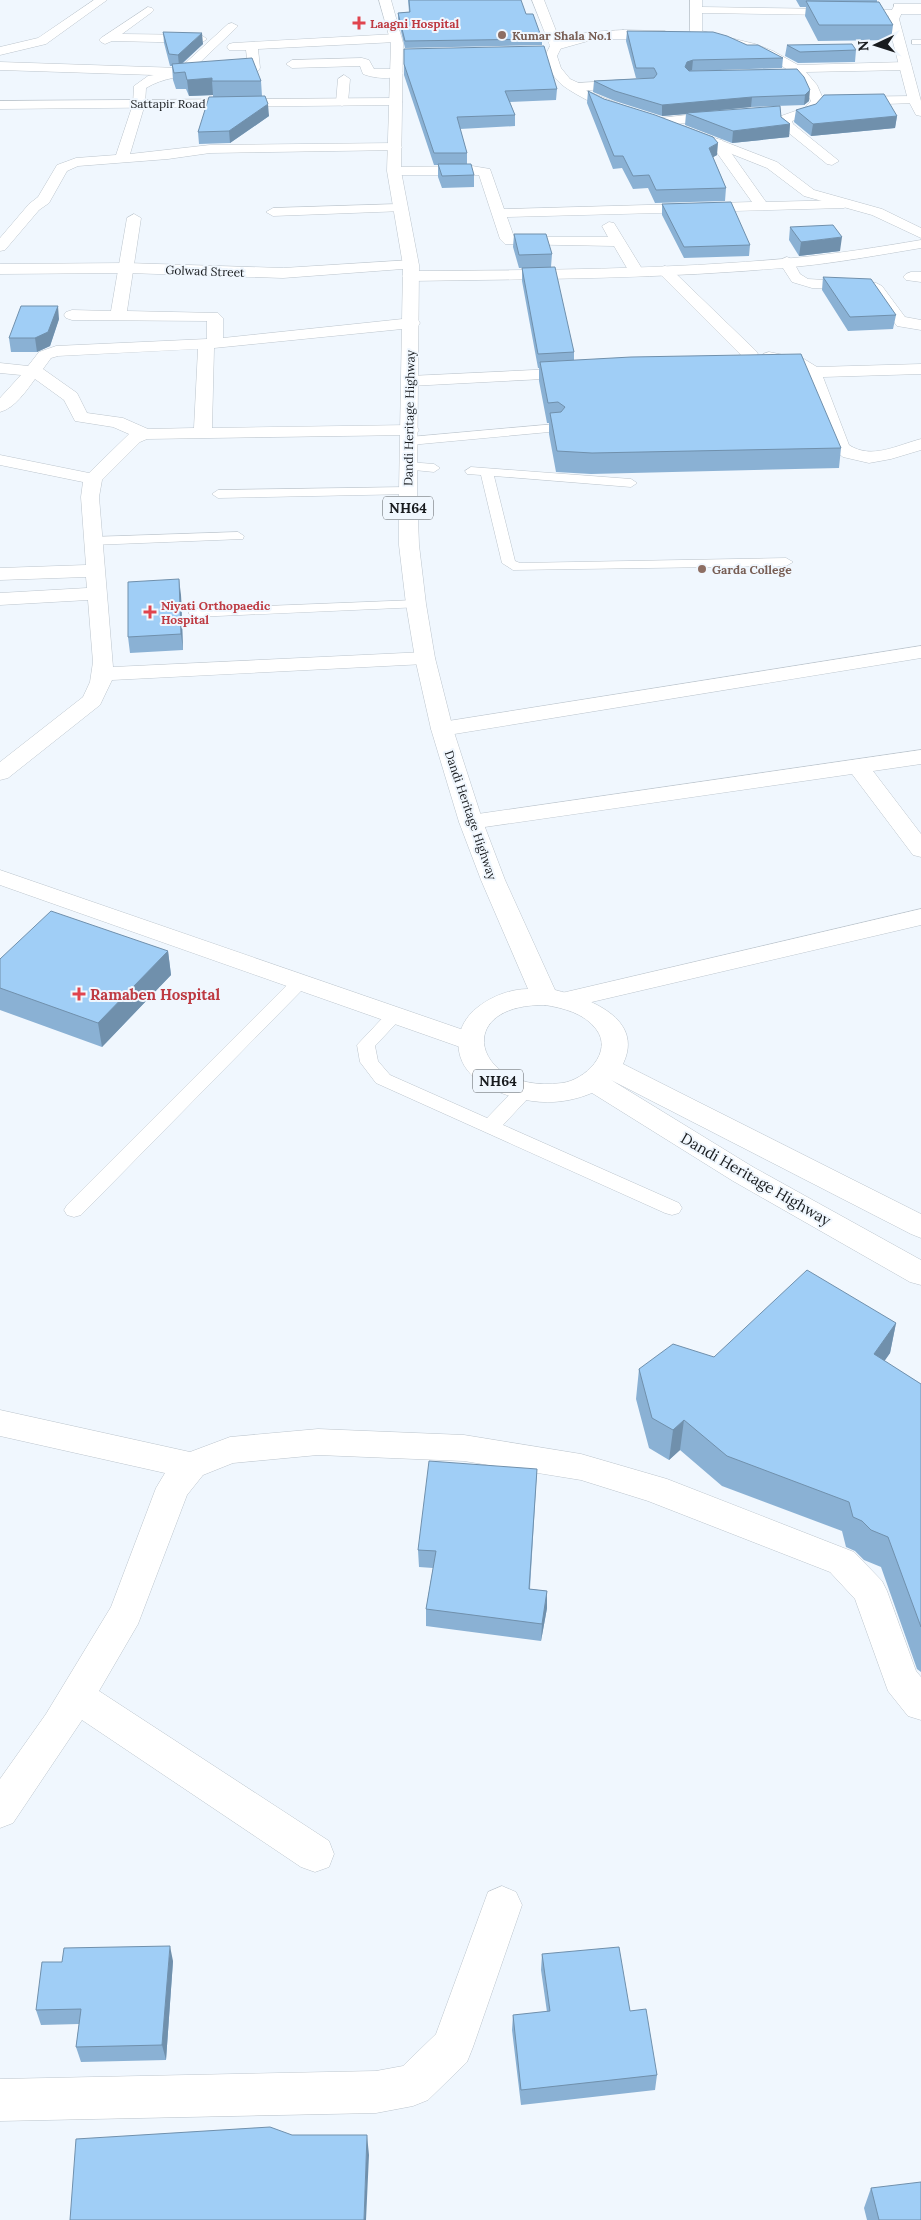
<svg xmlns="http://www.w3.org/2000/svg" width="921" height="2220" font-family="Lora,serif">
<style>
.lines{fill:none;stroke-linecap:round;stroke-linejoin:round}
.service-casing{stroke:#bcc5cd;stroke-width:1}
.minor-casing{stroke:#bcc5cd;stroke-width:1}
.tertiary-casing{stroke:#bcc5cd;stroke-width:1}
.secondary-casing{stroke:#bcc5cd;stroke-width:1}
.trunk-casing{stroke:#bcc5cd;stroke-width:1}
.service{fill:#fff;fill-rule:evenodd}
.minor{fill:#fff;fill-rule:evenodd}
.tertiary{fill:#fff;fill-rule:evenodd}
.secondary{fill:#fff;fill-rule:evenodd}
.trunk{fill:#fff;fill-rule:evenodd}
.wall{fill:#8ab1d4}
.shaded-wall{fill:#7090ac}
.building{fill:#a0cef6;stroke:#7090ac}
.health-dot{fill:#e0444e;stroke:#f0f7fe;stroke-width:2}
.education-dot{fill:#8d6e63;stroke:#f0f7fe;stroke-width:2}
.labels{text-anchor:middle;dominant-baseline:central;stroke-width:4;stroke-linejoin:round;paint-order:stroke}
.far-health-label{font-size:12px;font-weight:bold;fill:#be3a42;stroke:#f0f7fe;text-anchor:start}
.far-education-label{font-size:12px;font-weight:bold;fill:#785e54;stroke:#f0f7fe;text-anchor:start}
.far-street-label{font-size:12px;fill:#181b1e;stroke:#f0f7fe}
.shield{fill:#f0f7fe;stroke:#595d61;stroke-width:1}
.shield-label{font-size:14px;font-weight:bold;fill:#181b1e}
.health-label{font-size:15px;font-weight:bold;fill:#be3a42;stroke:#f0f7fe;text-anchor:start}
.street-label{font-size:15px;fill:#181b1e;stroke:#f0f7fe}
</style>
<rect width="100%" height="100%" fill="#f0f7fe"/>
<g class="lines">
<!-- service casing -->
<g class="service-casing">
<path id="service" d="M894,4H921V8H894Z
M912,40H921V44H912Z
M556,424L562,428L560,431L410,445L404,441L410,437Z
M408,462L434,464L440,468L434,472L404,469L402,466Z
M471,467L631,479L637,483L631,487L494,476L515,561L520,563L786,558L793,562L786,566L513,570L502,563L481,475L467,474L465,471Z
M408,487L412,488L414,491L412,494L218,498L212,494L218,490Z
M238,532L244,536L243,539L92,545L85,541L92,537Z
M416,600L421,601L423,604L421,607L195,617L188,613L195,609Z
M301,975L307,977L310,981L307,985L81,1215L74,1217L67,1215L64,1210L67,1205L295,977Z
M396,1008L402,1010L405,1014L375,1046L378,1061L390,1075L487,1118L517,1087L524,1085L531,1087L533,1091L531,1095L503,1125L679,1203L682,1208L679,1213L672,1215L665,1213L376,1083L360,1062L357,1045L390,1010Z"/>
</g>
<!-- minor casing -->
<g class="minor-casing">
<path id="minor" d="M690,0H702V7L897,10L902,8H921V14H901L896,16L702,13V31L755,44L773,51L798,65L906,62L912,66L906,70L806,72L817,85L824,101L814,114L792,121L793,124L839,161L832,165L827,164L779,125L781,116L804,108L811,101C790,53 739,48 694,36L690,31Z
M148,7L152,8L154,10L152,12L122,34L201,35L207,39L201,43L112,41L105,44L101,42L99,40L101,38Z
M232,23L238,26L236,28L194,68L248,66L246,50H229L227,47L229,44L233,43L396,34L402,38L396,42L258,49L260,68L258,71C222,81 181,67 146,88L145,104L130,154L210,145L395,143L402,147L400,150L210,153L168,159L78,166L67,171L49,203L39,210L5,250L0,251V238L29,204L38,197L57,165L76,158L116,155L133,104L134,86L148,76L154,75L0,70V62L180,68L228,24Z
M623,30L665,31L671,35L665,39H595L556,50L550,46C563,32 605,31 623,30Z
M362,58L369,60L374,69H397L403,73C395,81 372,78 363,74L360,66L292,68L286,64L292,60Z
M344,75L350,79L348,102L342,106L336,102L338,79Z
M630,80L636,84L634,87L577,91L571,87L577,83Z
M914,96L918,97L920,100L918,103L850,105L844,101L850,97Z
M723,111L728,112L729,115L728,118L660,126L654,122L660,118Z
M717,139L722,140L766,202L844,200L851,204L844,208L507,217L514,237H608L602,226L609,222L614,223L644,272L641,275H631L614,246L505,244L500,239L479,175H394L387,171L394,167L472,166L490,169L504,209L752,202L710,143Z
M399,204L406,208L404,211L273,216L266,212L273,208Z
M134,214L141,218L127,311L218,313L223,318V338L412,318L418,320L420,323L418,326L412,328L214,348L212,428L410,425L416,426L419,430L416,434L410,435L147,439L140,442L102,480L99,497L113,667L425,652L432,654L435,658L432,662L425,664L112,680L100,705L8,778L0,780V762L83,697L90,682L93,662L88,600L0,605V593L87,588L86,577L0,580V568L86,565L81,497L83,482L0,465V455L89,473L129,434L113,427L75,421L64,400L35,379C26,391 15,408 0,412V398L21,375L0,373V363L28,366L39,352L56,346L207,339V321L72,320L66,318L64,315L66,312L72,310L111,311L127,218ZM198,349L194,428L148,429L123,418L87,413L77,393L43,369L51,358L58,356Z
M787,257L792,259L800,274L808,279L876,283L882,286L905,317L921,320V330L897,326L872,292L868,290L812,288L792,282L779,262L782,259Z
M665,266L670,268L756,351L758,354L752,363L716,369L710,368L708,364L710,360L741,355L657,271L660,268Z
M911,272H921V282L906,280L903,277L906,274Z
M769,352L804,359L817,367L921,364V374L823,377L849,445C872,460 897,445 921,439V450L891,459L869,463L843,457L832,448L805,374L792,366L763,360L761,357L763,354Z
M576,368L582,369L584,373L582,377L410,386L404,385L402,381L404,377L410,376Z
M921,646V658L442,736L434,734L431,729L434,724L442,722Z
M921,750V764L873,771L921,834V857L913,855L852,774L471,829L463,827L459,822L463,817L471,815Z
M921,909V925L566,1008L557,1006L553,1000L557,994L566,992Z
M0,1410L190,1452L230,1437L318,1429L464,1435L581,1454L667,1479L854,1552L882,1581L887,1591L916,1671L921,1677V1720L908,1716L888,1691L855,1599L830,1572L648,1501L581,1480L464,1461L318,1455L233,1463L203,1475L187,1495L138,1624L99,1691L329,1841L334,1854L329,1867L315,1872L301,1867L82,1720L13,1823L0,1828V1779L46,1714L111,1607L156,1488L165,1473L0,1436Z
M502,1886L516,1892L522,1905L473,2047L467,2062L428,2100L413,2106L376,2113L0,2121V2079L376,2071L403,2066L436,2034L488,1892Z"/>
</g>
<!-- tertiary casing -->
<g class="tertiary-casing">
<path id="tertiary" d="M94,0H107L46,44L0,55V47L38,38Z
M532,0H544L562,46L557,56L561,68L570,79L581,84L587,91L627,107L628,110L627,113C614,116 569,92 560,83C552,75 548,67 545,56L550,46Z
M396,98L400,99L402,102L400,105L0,109V101Z
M684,126L777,162L814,190L882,209L921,228V238L872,215L804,196L767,168L679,133L677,130L679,127Z
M921,240V248C879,255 836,263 793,267C666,279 538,279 410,281L405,279L402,276L405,273L410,271C538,270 666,270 793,258C836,254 879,247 921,240Z
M411,260L416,262L419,265L416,268L283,278L127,273L0,274V264L127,263L283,268Z"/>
</g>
<!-- secondary casing -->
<g class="secondary-casing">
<path id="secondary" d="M898,5L904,8L899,19L921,101V116L916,115L908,100L887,19L894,6Z
M0,870L478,1035L482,1041L478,1047L469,1050L460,1047L0,885Z"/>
</g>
<!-- trunk casing -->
<g class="trunk-casing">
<path id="trunk" d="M379,0H391L403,43L401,171L419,265L417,491L419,545L426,604L435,658L453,729L483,822L505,880L555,990C588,998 645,1018 623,1064L921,1214V1238L911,1234L611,1080L753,1167L921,1260V1285L910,1282L733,1181L592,1093C573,1101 552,1104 532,1101C512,1098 491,1091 475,1078C451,1058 454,1025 478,1007C492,996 511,989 528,989L481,880L459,822L431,729L415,658L406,604L399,545V491L403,265L387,171L391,43ZM545,1005C563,1008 584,1013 596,1029C614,1052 585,1080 562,1083C475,1095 449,1004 545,1005Z"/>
</g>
<!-- service -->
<use href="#service" class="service"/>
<!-- minor -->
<use href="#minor" class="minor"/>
<!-- tertiary -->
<use href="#tertiary" class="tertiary"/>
<!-- secondary -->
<use href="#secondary" class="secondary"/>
<!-- trunk -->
<use href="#trunk" class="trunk"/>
</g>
<!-- wall -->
<path class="wall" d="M408,0L526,14L542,39V45L405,48L398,19V13L409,12Z
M796,0H877V2L893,25L891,40L818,41L805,16L806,7H800Z
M627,31L747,45L783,58L782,68L690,71L797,69L809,101L804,105L751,107L713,111L781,117L790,124L789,137L732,143L685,125L686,114L662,116L615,101L593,92L594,81L647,78H636L626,41Z
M163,32L203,44L183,63L261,81L262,96L269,116L230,143L199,144L198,132L213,97V95L189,96L186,89H176L173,80L172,66H170L164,43Z
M787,45L856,50L855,62L798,63L785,56Z
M404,49L557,89L556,100L510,102L515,115V126L460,129L467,153V164L474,175V187L442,188L438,177V165H434L404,75Z
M588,91L717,155L713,157L726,188L725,201L655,203L648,188L633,189L622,168L613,169L587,103Z
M796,110L897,116L895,128L811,136L794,122Z
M662,204L750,245L749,256L684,258L662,215Z
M790,227L840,251L799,256L789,240Z
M514,234L552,254L551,267L574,352V360L841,448L839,468L591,474L556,472L549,434V423H547L539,381V368H538L522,281V268H519L513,247Z
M823,277L896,315L893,329L848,331L822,290Z
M59,319L50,346L37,352H11L9,338Z
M181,595L183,650L130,653L128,637Z
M168,951L171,975L102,1047L0,1010V959Z
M896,1323L890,1353L884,1361L921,1384V1672L917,1669L881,1567L864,1560L855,1551L846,1547L842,1531L722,1486L680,1450L669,1460L649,1448L636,1399L639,1369L714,1357Z
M537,1469L530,1589L547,1591V1608L541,1641L426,1626V1609L433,1568L419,1567L418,1550Z
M542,1954L630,2011L657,2075L655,2090L521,2105L512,2030L513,2015L547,2012L541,1970Z
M173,1961L166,2060L81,2062L76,2047L79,2024L41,2025L36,2010Z
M871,2188L921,2220H867L864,2208Z"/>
<!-- shaded-wall -->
<path class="shaded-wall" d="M202,33L203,44L179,66L178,55Z
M693,60L692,70L686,72L685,67L687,62Z
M212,78V81L213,95L189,96L187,80Z
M810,90L809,101L804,105L805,95Z
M752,97L751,107L688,113H686V114L662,116V105Z
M268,104L269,116L230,143L229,131Z
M897,116L895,128L811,136L813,124Z
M790,124L789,137L732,143L733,131Z
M718,143L717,155L708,160L709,148Z
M842,237L840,251L799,256L801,242Z
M58,306L59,319L50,346L37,352L35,338Z
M179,579L181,595L183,650L181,634Z
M168,951L171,975L102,1047L98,1023Z
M896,1323L890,1353L868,1385L874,1354Z
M684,1420L680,1450L669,1460L673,1430Z
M547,1591V1608L541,1641L542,1624Z
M170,1946L173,1961L166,2060L162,2045Z
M367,2135L369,2155L366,2220H364Z"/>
<!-- building -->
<path class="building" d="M409,0H521L526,14H533L542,39L405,41L398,13L410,12Z
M806,1L879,2L893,25H819Z
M627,31L713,32L727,36L747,45H758L783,58L693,60L687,62L685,67L689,71L797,69L804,77L810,90L805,95L752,97L662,105L615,91L594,81L654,78L657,74L654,68H636Z
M163,32L202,33L178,55L169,54Z
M852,44L856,50L800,52L787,45Z
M544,46L557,89L505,91L515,115L457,117L467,153H434L404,64V49Z
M252,58L261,81H212V78L187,80L185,72L174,73L172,64Z
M588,91L604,99L655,115L713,137L718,143L709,148L726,188L656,190L649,175L633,176L623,156H614Z
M884,94L897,116L813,124L796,110L816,104L824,95Z
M265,96L268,104L229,131L198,132L209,97Z
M780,106L781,117L790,124L733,131L686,113Z
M438,164H471L474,175L442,176Z
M731,202L750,245L684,247L662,204Z
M833,225L842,237L801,242L790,227Z
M514,234H546L552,254L519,255Z
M555,267L574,352L538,354L522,268Z
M823,277L871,279L896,315L850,317Z
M21,306H58L48,332L35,338H9Z
M801,354L841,448L592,453L557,451L550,413L561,412L565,407L558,402L548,403L540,362L631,357Z
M179,579L181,634L128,637V582Z
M51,911L168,951L98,1023L0,988V959Z
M807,1270L896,1323L874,1354L921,1384V1627L888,1537L871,1530L862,1521L853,1517L849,1502L727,1456L684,1420L673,1430L652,1418L639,1369L673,1344L714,1357Z
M429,1461L537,1469L529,1589L547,1591L542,1624L426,1609L436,1551L418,1550Z
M170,1946L162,2045L76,2047L81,2009L36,2010L42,1962H62L64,1948Z
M619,1947L630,2011L646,2009L657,2075L521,2090L513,2015L550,2011L542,1954Z
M270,2127L292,2135H367L364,2220H70L76,2139Z
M921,2182V2220H879L871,2188Z"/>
<!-- markers -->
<g class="health-dot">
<path d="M356.5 15.5h5v5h5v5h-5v5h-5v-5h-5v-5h5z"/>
<path d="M147.5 604.5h5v5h5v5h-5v5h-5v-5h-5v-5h5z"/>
<path d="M76.5 986.5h5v5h5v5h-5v5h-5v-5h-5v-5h5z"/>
</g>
<g class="education-dot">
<circle cx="502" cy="35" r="5"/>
<circle cx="702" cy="569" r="5"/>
</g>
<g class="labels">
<!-- far-health labels -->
<g class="far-health-label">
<text x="370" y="23">Laagni Hospital</text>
<text x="161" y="605">Niyati Orthopaedic<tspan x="161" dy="14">Hospital</tspan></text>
</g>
<!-- far-education labels -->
<g class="far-education-label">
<text x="512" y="35">Kumar Shala No.1</text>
<text x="712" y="569">Garda College</text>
</g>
<!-- far-street labels -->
<g class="far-street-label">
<text x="168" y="103">Sattapir Road</text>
<text transform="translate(205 271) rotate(2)">Golwad Street</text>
<text transform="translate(409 418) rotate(-89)">Dandi Heritage Highway</text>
<text transform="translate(471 815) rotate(71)">Dandi Heritage Highway</text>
</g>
<!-- shield labels -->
<g class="shield">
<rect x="383" y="496.5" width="50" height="23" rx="4"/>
<rect x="473" y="1069.5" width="50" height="23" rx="4"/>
</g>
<g class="shield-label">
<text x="408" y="508">NH64</text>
<text x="498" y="1081">NH64</text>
</g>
<!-- health labels -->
<g class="health-label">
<text x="90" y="994">Ramaben Hospital</text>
</g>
<!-- street labels -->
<g class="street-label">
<text transform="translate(756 1179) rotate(30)">Dandi Heritage Highway</text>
</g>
</g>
<!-- north arrow -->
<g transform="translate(876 45) rotate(266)" stroke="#f0f7fe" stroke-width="4" paint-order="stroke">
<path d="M0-4L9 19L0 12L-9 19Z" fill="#181b1e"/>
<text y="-8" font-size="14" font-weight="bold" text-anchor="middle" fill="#181b1e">N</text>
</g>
</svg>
